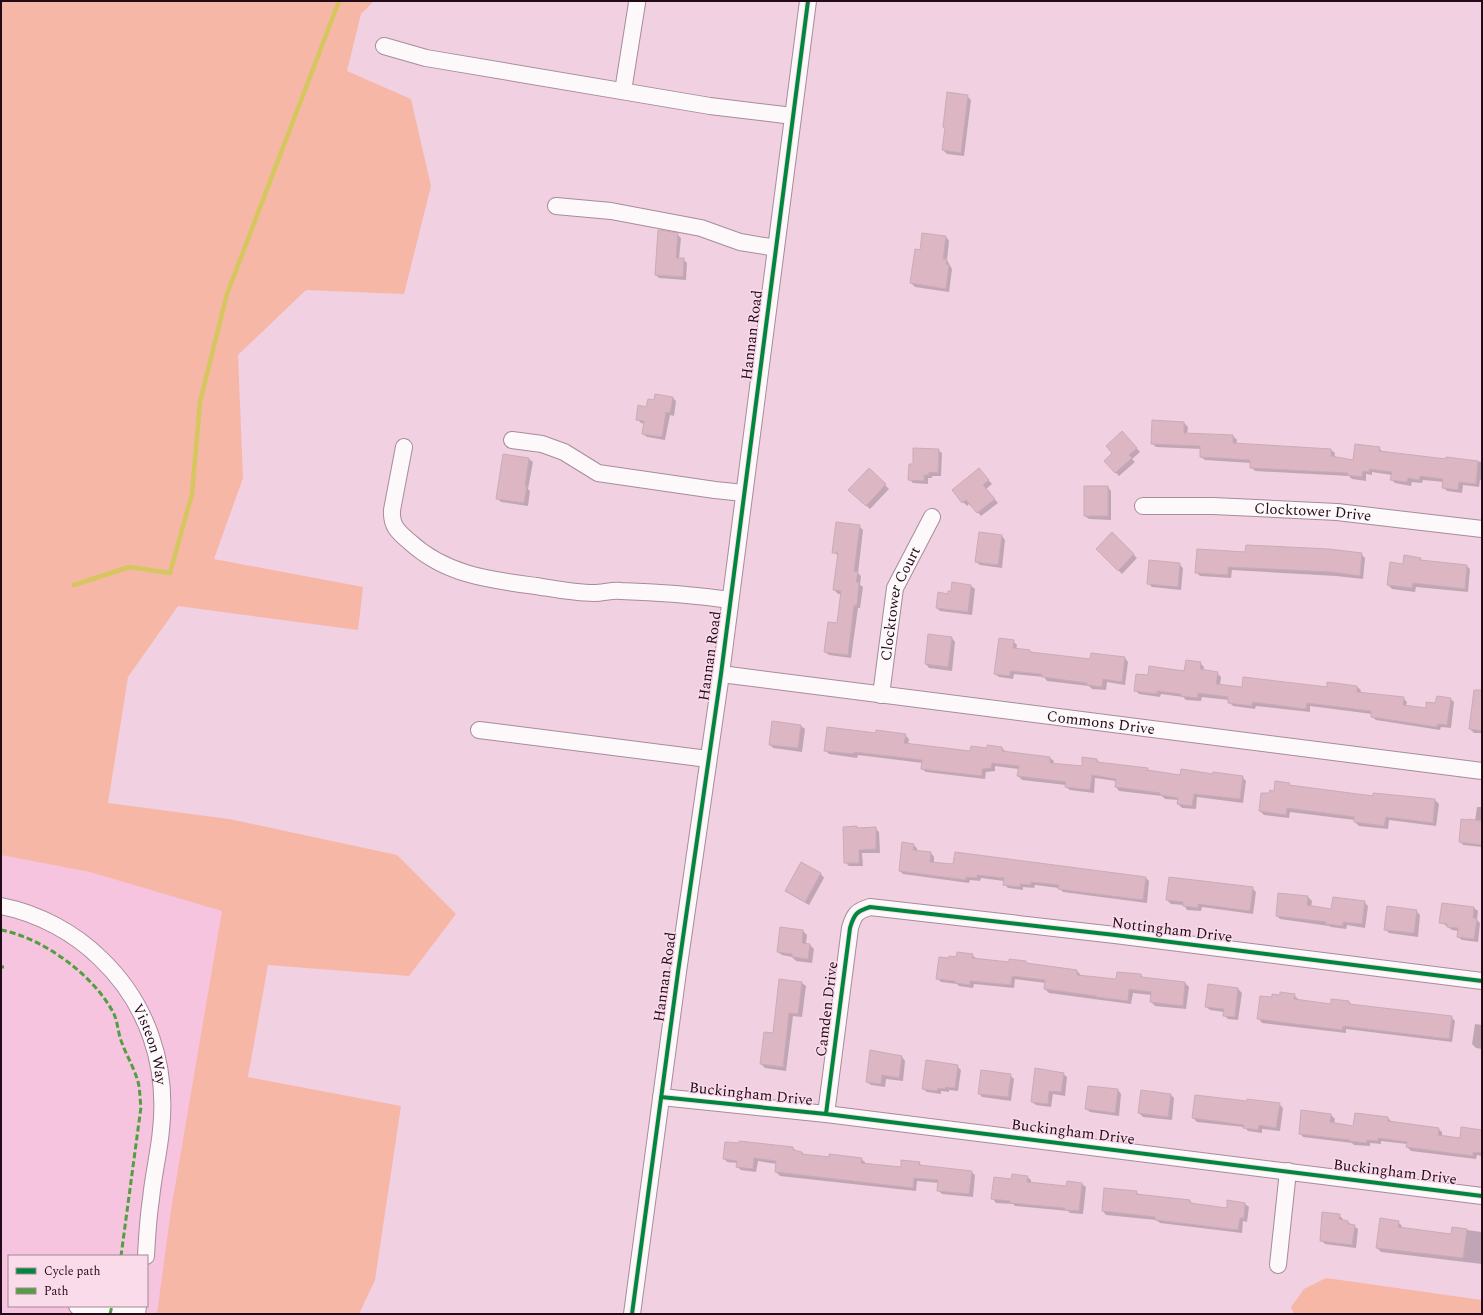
<svg xmlns="http://www.w3.org/2000/svg" width="1483" height="1315" font-family="Spectral,serif">
<style>
.built{fill:#f6c4de;fill-rule:evenodd}
.green{fill:#f7b7a7}
.shadow{fill:#0003}
.lines{fill:none;stroke-linecap:round;stroke-linejoin:round}
.stream{stroke:#d5c65f;stroke-width:4.5}
.building{fill:#ddb6c3;stroke:#c9acb6}
.minor-casing{stroke:#a78c9a;stroke-width:18}
.minor{stroke:#fdf8fa;stroke-width:16}
.quiet{stroke:#509f40;stroke-width:3;stroke-dasharray:6 3;stroke-linecap:butt}
.cycleway-casing{stroke:#f9dbea;stroke-width:6}
.cycleway{stroke:#00873e;stroke-width:4}
.labels{text-anchor:middle;dominant-baseline:central;stroke-width:3;stroke-linejoin:round;paint-order:stroke}
.street-label{font-size:15px;fill:#230a19;stroke:#f9dbea}
</style>
<rect width="100%" height="100%" fill="#f1d0e1"/>
<!-- built -->
<path class="built" d="M1,1L45,851L244,884L176,1314H1ZM9,1256H147V1306H9Z"/>
<!-- green -->
<path class="green" d="M1,1H374L361,14L347,71L411,99L431,186L404,294L306,290L238,355L243,478L214,559L363,587L358,630L178,606L128,677L108,803L229,819L397,855L456,914L409,976L268,965L248,1077L401,1106L375,1280L359,1314H157L171,1210L222,911L90,872L1,855Z
M1326,1278L1482,1300V1314H1294L1291,1307L1304,1289Z"/>
<!-- shadow -->
<path class="shadow" d="M967,96L971,100L964,156L947,154L943,150L946,129L944,127Z
M677,234L681,238L679,259H683L687,263L686,280L659,278L656,275Z
M946,237L949,241L947,260L952,269L949,292L915,287L911,283L921,251Z
M673,398L676,401L674,416L670,415L665,440L647,437L643,434L645,424L641,423L637,419L647,408L655,401Z
M1153,421L1184,423L1188,427L1187,434L1233,436L1237,440L1236,444L1331,450L1335,453L1334,458L1354,461L1379,448L1384,453L1447,461V458L1482,462V481L1480,480L1479,487L1463,485L1462,493L1447,491L1443,487L1444,482L1423,480L1422,483L1412,482L1411,486L1395,483L1392,480V475L1372,472V475L1366,474V481L1352,479L1349,476L1255,471L1251,467V463L1205,460L1201,457V449L1156,447L1152,443Z
M1122,432L1140,452L1132,459L1135,462L1119,476L1105,461L1113,453Z
M938,450L942,453L941,476H932V478H928V484L913,483L909,479L914,465Z
M529,459L533,462L528,489L530,491L528,506L501,502L497,498Z
M869,469L889,489L870,509L850,490Z
M979,469L992,484L986,489L998,503L981,516L970,503L967,506L963,502Z
M1108,487L1111,491V520L1089,519L1085,516Z
M859,526L863,530L858,573L861,576L860,585L863,587L860,608H858L851,658L829,655L825,652L838,625L842,594H838L834,590L839,556L833,552Z
M1112,534L1137,558L1122,574L1097,549Z
M1002,536L1005,540L1002,568L980,565L976,562Z
M1246,553L1361,554L1365,558L1363,579L1336,576L1232,570L1231,578L1200,576L1196,572Z
M1420,559L1423,561L1467,566L1470,569L1468,592L1416,587L1415,592L1392,589L1388,585L1404,565Z
M1179,564L1183,568L1181,590L1152,587L1148,583Z
M971,586L975,589L972,615L940,611L937,608L949,595Z
M929,636L952,638L955,642L952,671L929,668L926,664Z
M1013,641L1017,645L1016,650L1030,651L1032,653L1091,660L1125,658L1128,662L1125,685L1107,682L1106,690L1092,689L1089,686L1047,681L1044,677L1014,674L1013,679L999,677L995,674Z
M1200,663L1204,667L1203,671L1217,673L1221,677L1220,685L1243,688H1328L1357,687L1361,690L1360,693L1403,698L1407,702L1406,706L1426,709L1450,698L1454,702L1451,728L1441,727L1440,730L1376,720L1372,717V714L1310,706V712L1256,706L1255,709L1233,706L1229,702V700L1202,697L1201,701L1186,700L1183,697L1161,694L1160,697L1139,694L1135,690L1149,677L1185,672Z
M1482,708V733H1474L1470,729Z
M801,726L805,729L802,752L773,748L770,744Z
M876,734L905,735L909,739L908,745L971,752L1002,748L1006,752L1050,758L1054,761L1053,764L1082,767L1097,760L1100,763L1147,768L1150,772L1181,776L1214,775L1242,777L1246,781L1243,803L1197,797L1196,809L1182,808L1178,804L1179,800L1165,799L1162,796L1119,791L1116,787V781L1095,778L1094,793L1070,790L1066,787V785L1022,780L1018,776L1019,769L995,766V771L986,772L985,779L926,772L922,769L923,763L858,755L857,758L829,754L825,750Z
M1289,784L1292,787L1374,797L1435,800L1439,804L1436,826L1389,820L1388,829L1359,826L1355,822V820L1290,812L1289,818L1264,815L1260,811L1270,795Z
M1477,807H1482V847L1463,845L1460,841L1475,821Z
M856,827L858,828H875L879,832L880,853H862L863,866H849L845,862Z
M913,845L917,848V851L931,853L934,857V864L1146,878L1149,881L1147,903L1063,892L1059,888L1035,885L1034,888L1023,887V890L1008,888L1004,884V881L981,878L980,881L970,880L969,883L903,874L900,871Z
M801,864L821,874L824,878L809,905L790,894L786,891Z
M1252,888L1256,892L1253,914L1202,907L1201,911L1187,910L1184,905L1171,904L1167,900Z
M1308,897L1312,901L1311,907L1332,910L1364,902L1368,906L1365,928L1347,925L1346,929L1331,927L1329,926L1280,919L1277,916Z
M1474,908L1478,911L1477,920L1480,923L1478,942L1462,940L1458,937V931L1452,930L1441,922Z
M1416,911L1420,915L1418,937L1389,933L1385,929Z
M781,928L803,931L807,935L806,944L810,945L814,949L812,963L796,961L792,957L782,955L778,952Z
M972,955L977,959L1010,963L1025,962L1029,965L1077,971L1080,974V976L1117,980L1141,975L1144,979L1185,983L1189,987L1186,1009L1155,1006L1151,1002L1152,995L1133,993L1131,1004L1049,993L1045,989L1046,983L1015,979L1014,988L974,984L973,988L959,986L957,984L941,982L937,978L950,959Z
M780,980L802,983L806,986L802,1017L793,1016L786,1071L765,1068L761,1064L774,1034Z
M1238,989L1242,993L1238,1020L1228,1019L1224,1015V1012L1210,1010L1206,1007Z
M1294,995L1298,999V1001L1332,1005L1349,1002L1352,1005L1451,1017L1455,1021L1452,1042L1346,1029V1033L1262,1023L1259,1019L1273,998Z
M1475,1024L1482,1025V1049L1476,1048L1472,1044Z
M902,1057L905,1061L903,1081L886,1079L885,1087L871,1085L867,1082Z
M957,1066L961,1070L958,1091L949,1090V1092L941,1091V1094L927,1092L923,1089Z
M1063,1074L1067,1077L1065,1096L1053,1094L1051,1107L1036,1105L1032,1102Z
M1010,1075L1014,1079L1011,1101L982,1097L979,1093Z
M1118,1090L1121,1094L1119,1116L1090,1112L1086,1109Z
M1171,1095L1174,1098L1172,1120L1143,1117L1139,1113Z
M1279,1104L1283,1108L1280,1131L1262,1129V1133L1248,1131L1244,1127L1197,1122L1193,1118Z
M1356,1114L1388,1118L1392,1122L1438,1129L1442,1132V1136L1461,1139L1482,1131V1156L1477,1155L1476,1159L1411,1151L1407,1147V1144L1381,1141V1144L1370,1143V1146L1354,1145L1352,1143L1303,1137L1300,1133L1331,1115L1335,1119L1334,1123L1354,1127Z
M793,1148L797,1152H802L805,1156L861,1159L865,1162V1164L902,1168L919,1163L923,1167L971,1172L975,1175L973,1197L942,1194L938,1190L939,1183L917,1181L916,1191L780,1176L776,1172L777,1164L758,1161L756,1172L741,1170L737,1167L738,1163L727,1162L724,1158Z
M1027,1177L1031,1180V1183L1067,1187V1182L1082,1184L1086,1187L1083,1214L1070,1213L1068,1211L1015,1206L1013,1204L996,1203L993,1199L1012,1180Z
M1136,1192L1140,1195L1190,1201L1193,1205L1227,1209L1228,1202L1245,1204L1249,1207L1247,1222L1243,1221L1242,1233L1160,1223L1156,1220L1106,1215L1103,1211Z
M1339,1215L1343,1219V1221L1348,1222L1358,1229L1356,1248L1325,1244L1321,1240Z
M1398,1222L1402,1226L1401,1229L1452,1235V1228L1482,1232V1264L1381,1252L1377,1248Z"/>
<g class="lines">
<!-- stream -->
<path class="stream" d="M74,585L129,567L170,573L192,494L200,402L227,294L339,1"/>
</g>
<!-- building -->
<path class="building" d="M947,92L968,95L961,153L942,150L945,128L943,127Z
M658,230L678,233L676,258H684L683,277L655,275Z
M922,233L946,236L943,259H947L946,264L949,265L946,289L910,283L915,249L920,250Z
M655,394L673,397L670,413L666,412L662,437L642,434L644,421L636,420L638,405L646,407L648,399L654,400Z
M1152,420L1184,422V433L1233,435V443L1331,449V456L1353,460L1355,444L1380,447L1379,451L1446,459V457L1478,461L1476,484L1459,482L1458,490L1442,488L1443,479L1420,476L1419,480L1408,478L1407,482L1390,480L1392,472L1369,469V472L1363,471L1362,477L1347,475L1348,473L1250,468V460L1200,457V446L1151,444Z
M1122,431L1137,448L1129,455L1132,458L1115,473L1104,461L1112,453L1106,446Z
M913,448L939,449L938,473L929,472V475H924V481L908,480L909,464H913Z
M503,454L529,458L525,486H527L524,503L496,499Z
M869,468L886,484L866,506L848,490Z
M979,468L989,480L983,485L995,499L977,513L966,500L962,503L952,490Z
M1084,486H1108V516H1084Z
M836,522L860,525L854,571L858,572L856,582L859,583L857,605H854L848,655L824,652L828,622L837,623L841,591L833,590L838,553H832Z
M979,532L1002,535L998,565L975,562Z
M1112,532L1134,554L1118,571L1096,549Z
M1246,545L1329,549L1362,553L1360,576L1332,572L1228,567V575L1195,573L1197,549L1245,552Z
M1404,555L1421,558L1420,560L1467,565L1465,589L1413,583L1412,588L1387,585L1390,562L1403,564Z
M1149,560L1180,563L1178,587L1147,584Z
M952,582L971,585L968,612L936,608L938,592L948,594V591H951Z
M928,634L952,637L948,667L925,664Z
M999,638L1014,640L1013,648L1030,650V652L1090,659L1091,653L1125,657L1122,682L1103,679L1102,687L1087,685V683L1042,677V674L1010,671V676L994,674Z
M1186,660L1201,662L1200,669L1218,672L1216,684L1242,687L1243,677L1327,687V682L1357,686V692L1404,697L1403,705L1426,708V702L1435,703L1437,696L1451,698L1447,725L1437,724V727L1371,717V711L1307,703L1306,709L1252,702V706L1228,703V697L1198,693V698L1181,696V694L1157,691V694L1134,691L1136,674L1148,675L1149,666L1184,671Z
M1474,690H1482V731L1469,729Z
M772,721L801,725L798,748L769,745Z
M827,727L876,733V730L906,734L904,743L970,751L971,746L987,748V745L1002,747V751L1050,757V763L1082,766V757L1097,759V762L1148,768L1147,770L1180,775L1181,769L1213,774V772L1243,776L1240,799L1194,794L1192,806L1177,804L1178,798L1160,795V793L1115,787L1116,779L1092,775L1090,790L1065,787L1066,782L1017,776L1019,766L992,763L991,768L982,769V776L921,769L922,760L854,752V754L824,751Z
M1275,781L1290,783L1289,785L1373,796V793L1435,799L1433,823L1386,817L1384,826L1354,822V817L1287,808L1286,815L1259,811L1261,793H1269L1270,790L1274,791Z
M1461,819L1469,820V819L1482,821V845L1459,842Z
M857,826V828L876,827V849L859,850V863H844L843,827Z
M902,842L914,844L913,850L931,852L930,862L953,864L955,852L1146,877L1143,900L1058,889L1059,885L1031,882V885L1020,884V887L1003,885L1004,878L977,875V878L966,877V880L899,871Z
M801,862L821,873L805,902L785,891Z
M1169,877L1253,887L1250,911L1198,904V908L1183,906V902L1166,900Z
M1278,893L1308,896L1307,905L1331,909L1333,897L1365,901L1362,924L1343,922V926L1326,924V922L1276,916Z
M1442,903L1474,907L1473,918L1477,919L1474,939L1457,937L1458,928L1447,927V924L1439,923Z
M1387,906L1417,910L1414,933L1384,930Z
M780,927L803,930L802,943L810,944L808,959L792,957V954L777,952Z
M957,952L973,954L972,958L1009,962V959L1026,961V963L1077,970V975L1116,979L1117,972L1141,974V977L1185,982L1183,1006L1150,1002L1151,992L1129,989L1128,1001L1096,997V996L1044,989L1045,980L1012,976L1011,985L970,981V985L955,983V981L936,979L939,957L949,958V956L956,957Z
M779,979L802,982L798,1014L789,1013L783,1067L760,1064L764,1032L773,1033Z
M1208,984L1238,988L1235,1017L1223,1016L1224,1009L1205,1007Z
M1280,992L1295,994L1294,999L1331,1004V999L1349,1001V1004L1452,1016L1449,1039L1343,1026L1342,1030L1257,1019L1260,996L1272,997V994L1280,995Z
M870,1050L902,1056L899,1078L882,1075L881,1084L866,1082Z
M926,1060L958,1065L955,1088L946,1087L945,1089L938,1088L937,1091L922,1089Z
M1035,1068L1064,1073L1061,1092L1049,1091L1048,1104L1031,1102Z
M981,1070L1011,1074L1008,1097L978,1094Z
M1088,1086L1118,1089L1115,1113L1085,1109Z
M1141,1090L1171,1094L1168,1117L1138,1113Z
M1195,1095L1247,1101V1099L1280,1103L1276,1128L1259,1125L1258,1130L1243,1128L1244,1125L1192,1118Z
M1301,1110L1331,1114L1330,1122L1353,1126L1355,1113L1388,1117V1121L1439,1128L1438,1135L1460,1138L1461,1127L1482,1130V1153L1473,1152V1156L1406,1147L1407,1142L1378,1138V1141L1367,1140L1366,1143L1349,1141L1350,1140L1299,1134Z
M739,1141L793,1147V1150L802,1152V1154L829,1157V1154L862,1158L861,1163L901,1167V1160L920,1162L919,1165L972,1171L969,1194L937,1191L938,1180L914,1178L913,1188L775,1172L776,1161L754,1158L753,1169L736,1167L737,1161L723,1159L725,1142L739,1143Z
M1012,1174L1028,1176L1027,1182L1066,1186L1067,1181L1082,1183L1079,1211L1065,1210V1208L1010,1203V1201L991,1199L994,1177L1011,1179Z
M1104,1188L1137,1191L1136,1194L1190,1200V1203L1227,1208V1200L1245,1203L1244,1218H1240L1238,1230L1155,1220V1217L1102,1211Z
M1322,1212L1340,1214L1339,1219L1348,1221V1224L1355,1225L1352,1245L1320,1241Z
M1380,1218L1399,1221L1398,1227L1451,1234L1452,1227L1467,1229L1463,1258L1376,1248Z"/>
<g class="lines">
<!-- minor casing -->
<g class="minor-casing">
<g id="minor">
<path d="M384,46L426,58L710,106L793,116"/>
<path d="M623,91L637,3"/>
<path d="M556,206L611,211L701,228L740,242L776,248"/>
<path d="M512,440L542,444L564,452L598,473L715,490L744,493"/>
<path d="M404,447L392,510C391,526 398,532 410,542C446,575 490,580 536,586C555,589 575,593 594,593C603,593 612,590 621,591C657,592 694,595 730,600"/>
<path id="s1" d="M1143,506H1213L1337,512L1482,529"/>
<path id="s2" d="M721,674L1482,771"/>
<path id="s3" d="M881,695L895,588L932,517"/>
<path d="M479,730L708,759"/>
<path id="s4" d="M1,906C38,913 75,933 101,959C148,1004 168,1066 161,1130C159,1153 153,1176 151,1199C148,1218 147,1237 146,1256"/>
<path d="M661,1097L826,1114L1482,1196"/>
<path d="M826,1114L850,928C854,914 857,911 870,907L1115,935L1482,981"/>
<path d="M1278,1265L1288,1171"/>
<path d="M77,1306L126,1314"/>
<path d="M137,1314L138,1306"/>
<path d="M632,1314L678,972L721,674L808,1"/>
</g>
</g>
<!-- minor -->
<use href="#minor" class="minor"/>
<!-- quiet -->
<path class="quiet" d="M1,930C43,938 94,975 114,1014C118,1023 118,1034 122,1043C127,1057 136,1071 139,1086C140,1093 140,1100 141,1107L121,1256
M1,967H4
M110,1314L112,1306"/>
<!-- cycleway casing -->
<g class="cycleway-casing">
<path id="cycleway" d="M661,1097L826,1114L1482,1196
M826,1114L850,928C854,914 857,911 870,907L1115,935L1482,981
M632,1314L678,972L721,674L808,1"/>
</g>
<!-- cycleway -->
<use href="#cycleway" class="cycleway"/>
</g>
<g class="labels">
<!-- street labels -->
<g class="street-label">
<text transform="translate(752 335) rotate(-83)">Hannan Road</text>
<text stroke="none"><textPath href="#s1" startOffset="170">Clocktower Drive</textPath></text>
<text stroke="none"><textPath href="#s3" startOffset="94">Clocktower Court</textPath></text>
<text transform="translate(710 656) rotate(-82)">Hannan Road</text>
<text stroke="none"><textPath href="#s2" startOffset="383">Commons Drive</textPath></text>
<text transform="translate(1172 930) rotate(7)">Nottingham Drive</text>
<text transform="translate(665 977) rotate(-82)">Hannan Road</text>
<text transform="translate(827 1009) rotate(-83)">Camden Drive</text>
<text stroke="none"><textPath href="#s4" startOffset="215">Visteon Way</textPath></text>
<text transform="translate(751 1094) rotate(6)">Buckingham Drive</text>
<text transform="translate(1073 1132) rotate(7)">Buckingham Drive</text>
<text transform="translate(1395 1172) rotate(7)">Buckingham Drive</text>
</g>
</g>
<!-- border -->
<rect width="1483" height="1315" fill="none" stroke="#230a19" stroke-width="4"/>
<!-- legend -->
<rect x="8" y="1255" width="140" height="52" fill="#f9dbea" stroke="#a38796"/>
<rect x="16" y="1268" width="20" height="6" fill="#00873e" stroke="#a38796"/>
<text x="44" y="1275" font-size="12" fill="#230a19">Cycle path</text>
<rect x="16" y="1288" width="20" height="6" fill="#509f40" stroke="#a38796"/>
<text x="44" y="1295" font-size="12" fill="#230a19">Path</text>
</svg>
